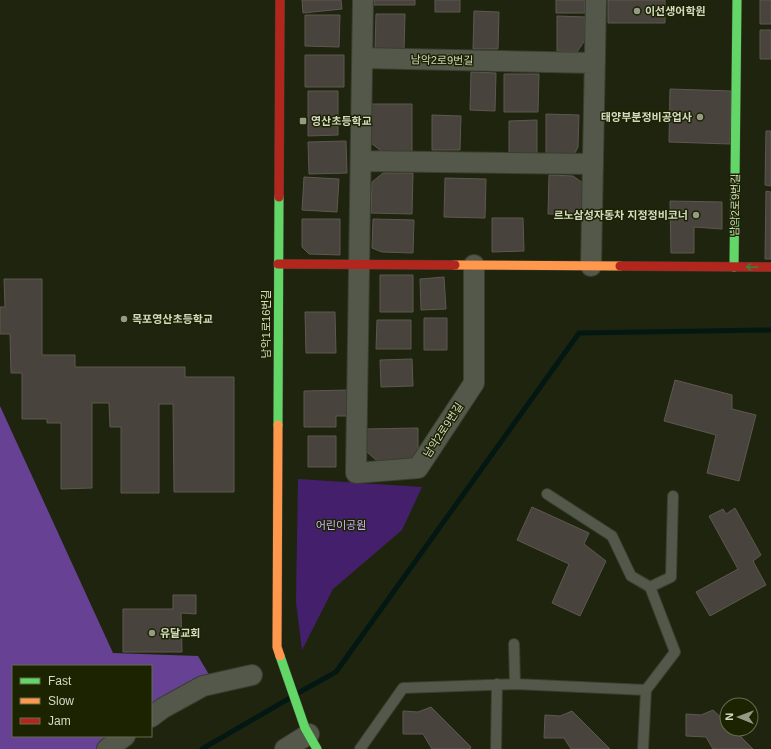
<svg xmlns="http://www.w3.org/2000/svg" width="771" height="749" font-family="Arial,'Noto Sans KR',sans-serif">
<style>
.green{fill:#44206c}
.forest{fill:#664194}
.lines{fill:none;stroke-linecap:round;stroke-linejoin:round}
.stream{stroke:#041813;stroke-width:5}
.building{fill:#48433c;stroke:#5e5850}
.lane-casing{stroke:#3a3f2f;stroke-width:12}
.street-casing{stroke:#3a3f2f;stroke-width:22}
.fast-casing{stroke:#3a3f2f;stroke-width:10}
.slow-casing{stroke:#3a3f2f;stroke-width:10}
.jam-casing{stroke:#3a3f2f;stroke-width:10}
.lane{stroke:#54584a;stroke-width:10}
.street{stroke:#54584a;stroke-width:20}
.fast{stroke:#63d668;stroke-width:9}
.slow{stroke:#ff974d;stroke-width:9}
.jam{stroke:#b3261e;stroke-width:9}
.oneway{stroke:#3f7c34}
.poi-dot{fill:#959a85;stroke:#1b2300;stroke-width:1.5}
.labels{text-anchor:middle;dominant-baseline:central;stroke-width:3;stroke-linejoin:round;paint-order:stroke}
.poi-label{font-size:11px;font-weight:bold;fill:#d4dac5;stroke:#1b2300;text-anchor:start}
.street-label{font-size:11px;fill:#d4dac5;stroke:#1b2300}
.park-label{font-size:11px;fill:#ccb0fd;stroke:#1b2300}
</style>
<rect width="100%" height="100%" fill="#1f240f"/>
<!-- green -->
<path class="green" d="M298,479L422,487L402,530L333,589L302,650L296,602Z"/>
<!-- forest -->
<path class="forest" d="M0,406L113,653L198,656L214,683L151,717V666H13V736H125L107,749H0Z"/>
<g class="lines">
<!-- stream -->
<path class="stream" d="M298,693L336,672L579,333L771,330
M202,749L290,698"/>
</g>
<!-- building -->
<path class="building" d="M302,0H341L342,9L303,13Z
M374,0H415V5H374Z
M435,0H460V12H435Z
M556,0H585V13H556Z
M608,0H665V23H608Z
M760,0H771V24H760Z
M474,11L499,12L498,49H473Z
M376,14H405L404,50L375,49Z
M305,15H340L339,47L305,46Z
M557,16L585,17V40L577,52L557,51Z
M760,30H771V59H760Z
M305,55H344V87H305Z
M471,72L496,73L495,111L470,110Z
M504,74H539L538,112H504Z
M670,89L731,91L730,144L669,142Z
M308,91H338V135L308,136Z
M371,104H412V154H385L371,143Z
M546,114L579,115L578,147L574,155H546Z
M432,115L461,116L460,150H432Z
M537,120V155H509V121Z
M766,131H771V186L765,185Z
M346,141L347,173L309,174L308,142Z
M383,173H413L412,214L371,213L372,182Z
M549,175L573,176L583,183L582,214H548Z
M304,177L339,179L337,212L302,210Z
M445,178L486,179L485,218L444,217Z
M766,191L771,192V259H765Z
M670,201L722,202V229L694,227V253H671Z
M492,218H523L524,251L492,252Z
M302,219H340V255L309,254L302,247Z
M373,219L414,220L413,253L382,252L372,248Z
M380,275H413V312H380Z
M444,277L446,309L421,310L420,279Z
M4,279H42V355H75V367H185V377H234V492H174L173,404H159V493H121V427H110L109,403H92V488L61,489V423H47V419H22V373H11L10,334H0V307H5Z
M305,312H335L336,353H306Z
M424,318H447V350H424Z
M377,320H411V349H376Z
M412,359L413,386L381,387L380,360Z
M675,380L732,395V409L756,415L739,481L707,473L716,435L664,421Z
M350,390V416H336V427H304V391Z
M418,428V461H377L366,451V429Z
M308,436H336V467H308Z
M532,507L589,533L584,544L606,561L580,616L552,603L569,564L517,540Z
M735,508L761,555L753,561L766,585L710,616L696,592L738,569L709,516L723,509L726,514Z
M173,595H196V614L181,613L182,652H123V609H173Z
M431,707L471,747L470,749H432L423,734H403V711L418,712Z
M713,710L727,723V729H733L753,749H713L706,737L686,736V714L701,715Z
M572,711L610,749H571L564,738H544L545,715L560,716Z"/>
<g class="lines">
<!-- lane casing -->
<g class="lane-casing">
<path id="lane" d="M547,494L612,536L631,576L650,587L675,652L646,690
M650,587L671,577L673,496
M514,644L515,684
M360,749L403,688L515,684L646,690L643,749
M496,749L497,684"/>
</g>
<!-- street casing -->
<g class="street-casing">
<path id="street" d="M363,0L356,473L418,468L474,383V265
M362,58L595,63
M361,161L593,164
M591,266L596,0
M151,717L163,708L203,686L252,675
M107,749L125,736
M285,749L309,734"/>
</g>
<!-- fast casing -->
<g class="fast-casing">
<path id="fast" d="M734,267L737,0
M278,425L279,197
M280,656L305,728L317,749"/>
</g>
<!-- slow casing -->
<g class="slow-casing">
<path id="slow" d="M455,265L620,266
M278,425L277,647L280,656"/>
</g>
<!-- jam casing -->
<g class="jam-casing">
<path id="jam" d="M279,197L280,0
M278,264L455,265
M620,266L771,267"/>
</g>
<!-- lane -->
<use href="#lane" class="lane"/>
<!-- street -->
<use href="#street" class="street"/>
<!-- fast -->
<use href="#fast" class="fast"/>
<!-- slow -->
<use href="#slow" class="slow"/>
<!-- jam -->
<use href="#jam" class="jam"/>
</g>
<!-- one-way arrows -->
<defs><path id="oneway-shaft" d="M-6 0H5M1.5-3L5.5 0L1.5 3" fill="none" stroke-width="1.6" stroke-linecap="round" stroke-linejoin="round"/></defs>
<use class="oneway" href="#oneway-shaft" transform="translate(752 267) rotate(-179)"/>
<!-- markers -->
<g class="poi-dot">
<circle cx="637" cy="11" r="4"/>
<circle cx="700" cy="117" r="4"/>
<rect x="299" y="117" width="8" height="8" rx="2"/>
<circle cx="696" cy="215" r="4"/>
<circle cx="124" cy="319" r="4"/>
<circle cx="152" cy="633" r="4"/>
</g>
<g class="labels">
<!-- poi labels -->
<g class="poi-label">
<text x="645" y="11">이선생어학원</text>
<text x="692" y="117" text-anchor="end">태양부분정비공업사</text>
<text x="311" y="121">영산초등학교</text>
<text x="688" y="215" text-anchor="end">르노삼성자동차 지정정비코너</text>
<text x="132" y="319">목포영산초등학교</text>
<text x="160" y="633">유달교회</text>
</g>
<!-- street labels -->
<g class="street-label">
<text transform="translate(442 60) rotate(1)">남악2로9번길</text>
<text transform="translate(735 205) rotate(-89)">남악2로9번길</text>
<text transform="translate(266 324) rotate(-90)">남악1로16번길</text>
<text transform="translate(443 430) rotate(-57)">남악2로9번길</text>
</g>
<!-- park labels -->
<g class="park-label">
<text x="341" y="525">어린이공원</text>
</g>
</g>
<!-- legend -->
<rect x="12" y="665" width="140" height="72" fill="#1b2300" stroke="#656c4f"/>
<rect x="20" y="678" width="20" height="6" fill="#63d668" stroke="#656c4f"/>
<text x="48" y="685" font-size="12" fill="#d4dac5">Fast</text>
<rect x="20" y="698" width="20" height="6" fill="#ff974d" stroke="#656c4f"/>
<text x="48" y="705" font-size="12" fill="#d4dac5">Slow</text>
<rect x="20" y="718" width="20" height="6" fill="#b3261e" stroke="#656c4f"/>
<text x="48" y="725" font-size="12" fill="#d4dac5">Jam</text>
<!-- north arrow -->
<g transform="translate(739 717) rotate(271)"><circle r="19" fill="#1b2300" stroke="#656c4f"/>
<path d="M0-3L7 15L0 10L-7 15Z" fill="#959a85"/>
<text y="-6" font-size="11" font-weight="bold" text-anchor="middle" fill="#d4dac5">N</text>
</g>
</svg>
